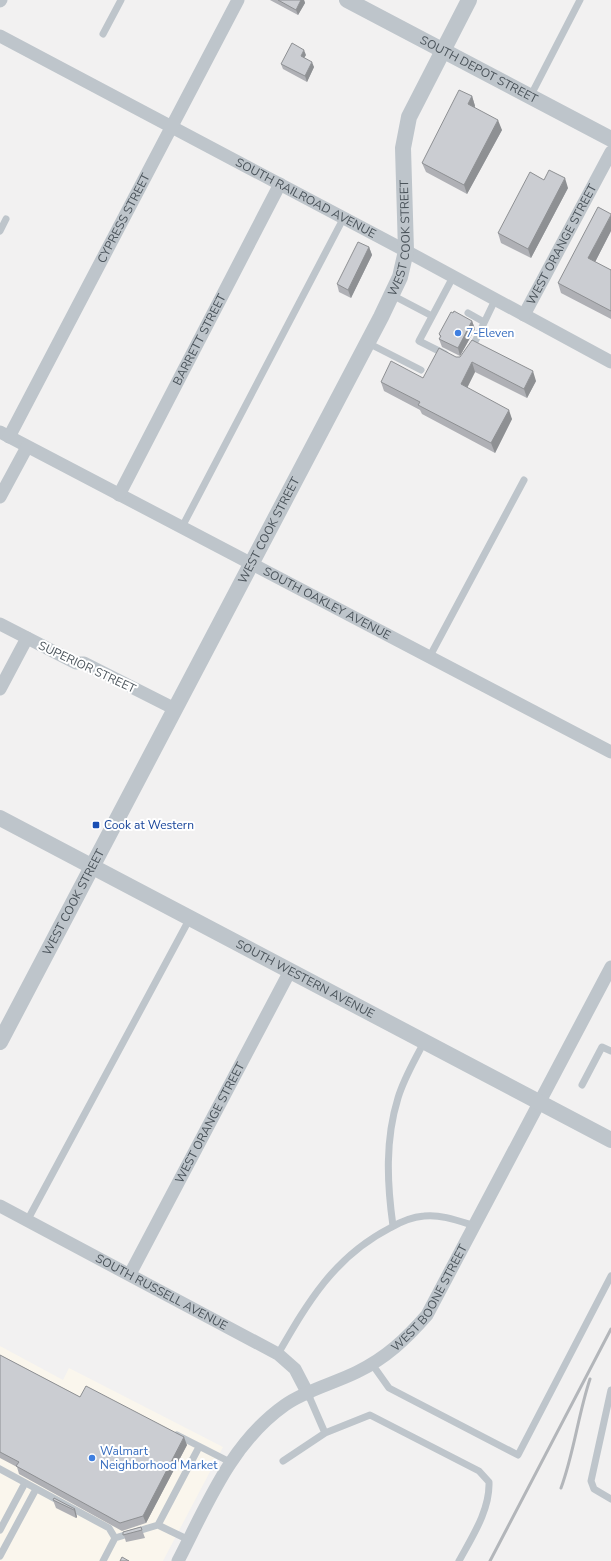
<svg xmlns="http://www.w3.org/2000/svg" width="611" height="1561" font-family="'Nunito Sans',sans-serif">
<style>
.commercial{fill:#faf6ed}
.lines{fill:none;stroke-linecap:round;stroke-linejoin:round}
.service{stroke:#bec5cb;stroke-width:7}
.minor{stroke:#bec5cb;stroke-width:13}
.tertiary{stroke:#bec5cb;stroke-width:16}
.rail{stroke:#b3b6ba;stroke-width:3}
.wall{fill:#afb0b5}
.shaded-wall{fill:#8e9093}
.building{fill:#cbcdd2;stroke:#8e9093}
.shop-dot{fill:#3f7fe0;stroke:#fff;stroke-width:1.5}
.transit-dot{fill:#1a4fb4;stroke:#fff;stroke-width:1.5}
.labels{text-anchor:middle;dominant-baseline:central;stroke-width:4;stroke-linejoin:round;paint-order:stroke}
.street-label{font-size:12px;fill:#4b545b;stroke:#fff}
.shop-label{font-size:12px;fill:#366cbe;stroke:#fff;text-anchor:start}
.transit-label{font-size:12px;fill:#164399;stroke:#fff;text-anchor:start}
</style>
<rect width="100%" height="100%" fill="#f2f1f1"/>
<!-- commercial -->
<path class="commercial" d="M0,1346L63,1380L69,1368L223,1447L163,1561H0Z"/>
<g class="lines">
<!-- service -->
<path class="service" d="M103,34L121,0
M530,97L580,0
M0,231L6,219
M392,295L432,316
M468,313L484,322
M368,343L421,370
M471,350L495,300
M445,354L419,341L453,277
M182,527L342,221
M430,656L524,480
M582,1085L602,1047L611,1051
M27,1221L190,918
M393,1226C387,1183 385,1140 398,1098C404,1078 415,1060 424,1042
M278,1354C308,1302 334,1257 390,1228C400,1222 412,1217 424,1216C441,1214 459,1221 475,1226
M372,1364L389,1388L518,1455L611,1276
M611,1390L591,1481L594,1489L611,1499
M308,1394L325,1433L370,1415L479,1471L489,1482C490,1510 472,1537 459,1561
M177,1435L230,1462
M283,1461L325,1433
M0,1469L109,1528L115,1538
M158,1525L199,1447
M0,1530L25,1483
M0,1556L36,1489
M103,1561L115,1538L158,1525L189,1540"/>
<!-- minor -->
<g class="minor">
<path d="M0,1L1,0"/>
<path id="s1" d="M0,36L406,251L611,362"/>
<path id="s2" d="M524,315L611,152"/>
<path id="s3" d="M0,432L611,752"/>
<path id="s4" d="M9,437L238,0"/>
<path id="s5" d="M119,495L280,184"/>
<path d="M0,497L27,447"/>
<path d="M0,624L76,663H84L175,709"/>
<path d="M0,689L27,638"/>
<path id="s6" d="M0,1206L278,1354L295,1369L308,1394"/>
<path id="s7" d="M130,1274L290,971"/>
<path id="s8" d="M178,1561C207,1505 231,1443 285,1405C304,1391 335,1383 357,1372C386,1358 406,1339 427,1315L611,967"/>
</g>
<!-- tertiary -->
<g class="tertiary">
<path id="s9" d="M347,0L611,139"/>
<path id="s10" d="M0,818L611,1140"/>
<path id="s11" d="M0,1042L381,317L400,277L406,251L403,148L409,117L469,0"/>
</g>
<!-- rail -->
<path class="rail" d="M561,1488C574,1453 578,1415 590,1379
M490,1561L611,1329"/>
</g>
<!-- wall -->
<path class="wall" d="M270,0H304L305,3L298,15Z
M306,55L304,58L314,67L307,82L283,69L281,64Z
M472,96L475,106L474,108L502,130L467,194L426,172L422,163Z
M544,180L568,188L531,258L501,243L498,233Z
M611,231L595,262L611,270V319L561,293L558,283Z
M369,247L372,255L351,298L339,292L337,284Z
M472,321L475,329L460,356L442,347L439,339L440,337L439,334Z
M456,357L536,381L527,398L475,372L467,388L512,419L495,453L422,414L420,410L384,391L381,382L423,378Z
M0,1355L80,1397L187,1445L146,1523L122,1531L19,1474L17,1467L0,1458Z
M53,1500L75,1509L77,1517L76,1518L56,1508Z
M141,1527L145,1538L126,1542L123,1532Z"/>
<!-- shaded-wall -->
<path class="shaded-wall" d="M301,0H304L305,3L298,15L296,10Z
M304,50L306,55L302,61L301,56Z
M312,62L314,67L307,82L305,76Z
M472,96L475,106L471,114L468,104Z
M498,120L502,130L467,194L464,185Z
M565,178L568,188L531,258L528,249Z
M611,215V231L592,268L588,258Z
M369,247L372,255L351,298L348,290Z
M472,321L475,329L460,356L458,348Z
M472,362L475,372L464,394L461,384Z
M533,371L536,381L527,398L524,389Z
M509,410L512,419L495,453L491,443Z
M184,1437L187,1445L146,1523L143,1516Z
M75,1509L77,1517L76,1518L74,1510Z"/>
<!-- building -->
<path class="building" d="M278,0H301L296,10Z
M292,43L304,50L301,56L312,62L305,76L281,64Z
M459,90L472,96L468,104L498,120L464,185L422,163Z
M549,170L565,178L528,249L498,233L530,172L544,180Z
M598,207L611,214V215L588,258L611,270V311L558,283Z
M358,242L369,247L348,290L337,284Z
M454,311L472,321L458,348L439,339L441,336L439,334L451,312L453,313Z
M472,340L533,371L524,389L472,362L461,384L509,410L491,443L418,405L420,402L381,382L391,361L423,378L439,348L456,357H460Z
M0,1355L80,1397L86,1386L184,1437L143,1516L120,1523L16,1466L19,1462L0,1452Z
M54,1498L75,1509L74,1510L53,1500Z
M141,1527L142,1530L123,1535V1532Z
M122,1557L129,1561H120Z"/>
<!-- markers -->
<g class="shop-dot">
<circle cx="458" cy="333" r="4"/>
<circle cx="92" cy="1458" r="4"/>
</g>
<rect class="transit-dot" x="92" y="821" width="8" height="8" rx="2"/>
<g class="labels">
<!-- street labels -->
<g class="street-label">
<text stroke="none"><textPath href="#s9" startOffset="149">SOUTH DEPOT STREET</textPath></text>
<text stroke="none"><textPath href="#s1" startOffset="346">SOUTH RAILROAD AVENUE</textPath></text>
<text stroke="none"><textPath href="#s4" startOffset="247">CYPRESS STREET</textPath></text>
<text stroke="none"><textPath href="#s11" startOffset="902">WEST COOK STREET</textPath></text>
<text stroke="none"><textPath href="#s2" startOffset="80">WEST ORANGE STREET</textPath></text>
<text stroke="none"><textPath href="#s5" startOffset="175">BARRETT STREET</textPath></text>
<text stroke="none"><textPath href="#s11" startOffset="578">WEST COOK STREET</textPath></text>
<text stroke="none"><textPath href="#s3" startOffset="369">SOUTH OAKLEY AVENUE</textPath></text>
<text transform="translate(87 667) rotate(25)">SUPERIOR STREET</text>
<text stroke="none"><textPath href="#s11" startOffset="158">WEST COOK STREET</textPath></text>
<text stroke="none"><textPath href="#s10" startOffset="345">SOUTH WESTERN AVENUE</textPath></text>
<text stroke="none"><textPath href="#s7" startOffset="171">WEST ORANGE STREET</textPath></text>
<text stroke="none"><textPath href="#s6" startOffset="183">SOUTH RUSSELL AVENUE</textPath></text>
<text stroke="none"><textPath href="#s8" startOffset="377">WEST BOONE STREET</textPath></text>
</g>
<!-- shop labels -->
<g class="shop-label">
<text x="466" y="333">7-Eleven</text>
<text x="100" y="1451">Walmart<tspan x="100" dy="14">Neighborhood Market</tspan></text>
</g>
<!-- transit labels -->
<g class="transit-label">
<text x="104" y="825">Cook at Western</text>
</g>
</g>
</svg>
